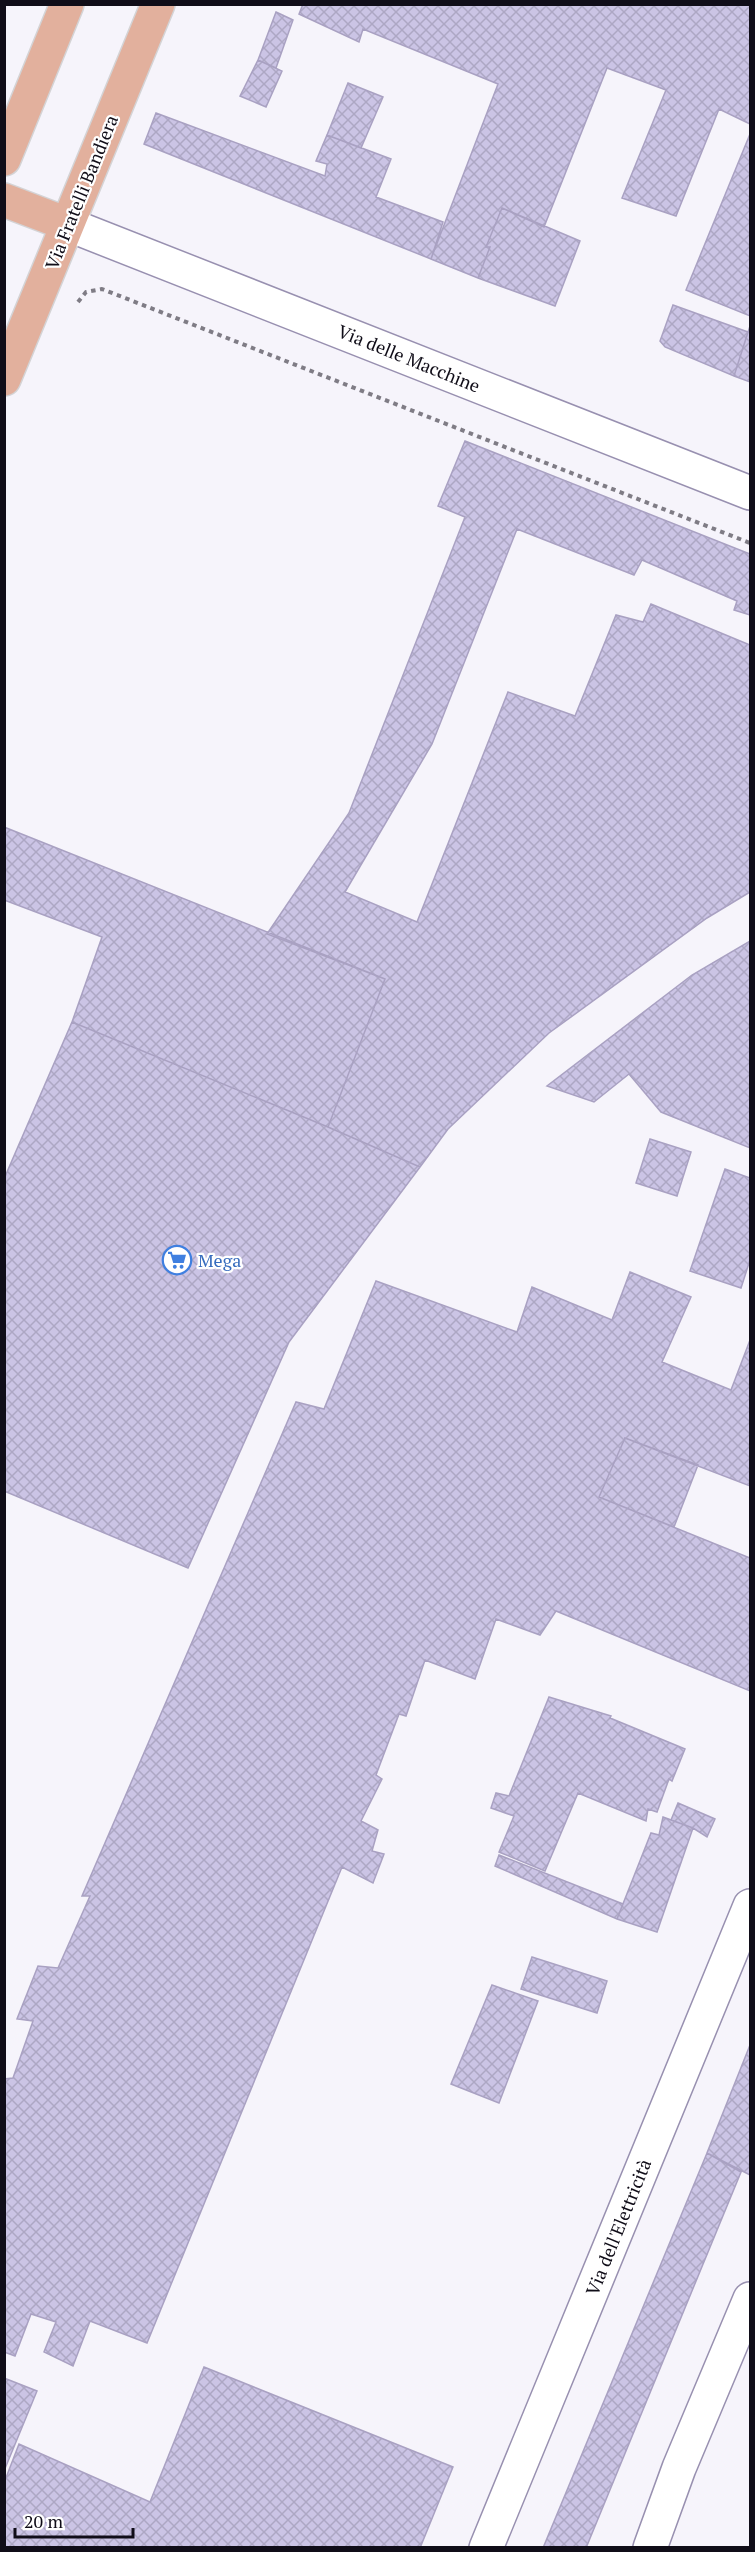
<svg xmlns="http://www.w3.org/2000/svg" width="755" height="2552" font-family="'PT Serif',serif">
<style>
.building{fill:url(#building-cross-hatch);stroke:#a9a1c2;stroke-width:1.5}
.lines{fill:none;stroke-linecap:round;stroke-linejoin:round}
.minor-casing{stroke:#9890b0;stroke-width:36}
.major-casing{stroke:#d4d3d5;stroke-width:36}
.path{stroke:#7f7c85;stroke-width:4;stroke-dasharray:4.5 4.5;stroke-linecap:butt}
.minor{stroke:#fff;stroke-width:33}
.major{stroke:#e2b09d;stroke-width:33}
.labels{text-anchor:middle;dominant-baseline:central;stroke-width:4.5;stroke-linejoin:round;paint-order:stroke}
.street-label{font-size:18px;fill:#100d18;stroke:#fff}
.shop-label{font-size:18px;fill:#366cbe;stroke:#fff;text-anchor:start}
</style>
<defs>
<pattern id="building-cross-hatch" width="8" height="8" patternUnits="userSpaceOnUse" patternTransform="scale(1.5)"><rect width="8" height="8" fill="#cbc4e5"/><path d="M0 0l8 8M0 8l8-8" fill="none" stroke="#ada7c4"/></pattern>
</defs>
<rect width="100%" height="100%" fill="#f6f4fb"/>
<!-- building -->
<path class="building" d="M303,4H750V124L719,109L676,216L622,198L666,90L607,68L544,227L502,208L486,247H490L478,278L431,259L498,84L363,29L359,42L299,14Z
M276,12L293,20L276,68L258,60Z
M258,60L282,71L266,107L240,96Z
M348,83L383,97L361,148L327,135Z
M156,113L325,176L327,164L316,161L327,135L391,159L376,197L443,222L431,259L144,144Z
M750,134V316L686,290Z
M502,208L580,241L555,306L478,278L490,247H486Z
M673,305L748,332L734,376L665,347L660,341Z
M750,326V382L734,376Z
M465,441L750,554V615L734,610L737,601L642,560L634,575L517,529L432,744L345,892L417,922L508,692L575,716L616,615L643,622L651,604L750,645V892L707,918L549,1033L448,1129L420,1167L328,1127L385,979L267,934L349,813L465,517L438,506Z
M4,827L385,979L328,1127L72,1022L102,937L4,900Z
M750,941V1148L661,1112L629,1074L594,1102L547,1086L692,975Z
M72,1022L328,1127L420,1167L289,1342L188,1568L4,1491V1179Z
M650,1139L691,1152L677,1196L636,1183Z
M725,1169L750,1178V1260L741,1288L690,1271Z
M630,1272L691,1297L662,1362L731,1390L750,1340V1486L625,1438L599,1497L750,1558V1691L556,1611L540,1635L496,1619L475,1679L425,1660L406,1716L399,1714L376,1775L382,1779L361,1821L378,1830L372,1851L384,1854L373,1883L342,1867L147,2343L90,2321L73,2366L44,2352L56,2322L31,2314L15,2356L4,2352V2079L13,2078L33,2021L17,2019L38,1966L58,1968L90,1896H82L296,1402L324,1409L376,1281L517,1332L532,1287L612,1320Z
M625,1438L698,1465L674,1527L599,1497Z
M549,1697L611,1716L610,1718L685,1749L672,1781L669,1779L657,1812L648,1809L646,1821L578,1793L545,1871L499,1852L514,1816L491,1808L496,1793L509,1796Z
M678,1803L715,1819L707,1837L693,1828L671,1820Z
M663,1817L693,1828L657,1932L617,1919L651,1833L659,1835Z
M499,1855L623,1904L617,1919L495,1866Z
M532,1957L607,1981L597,2013L521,1989Z
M492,1985L538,2001L499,2103L451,2084Z
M750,2045V2175L707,2153Z
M707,2153L741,2172L586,2548H543Z
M204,2367L453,2467L420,2548H4V2483L19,2444L150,2502Z
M4,2378L37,2391L4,2471Z"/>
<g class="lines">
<!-- minor casing -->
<g class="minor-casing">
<path id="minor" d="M67,224L750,493
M486,2548L750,1906
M650,2548L679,2468L750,2299"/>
</g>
<!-- major casing -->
<g class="major-casing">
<path id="major" d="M4,159L67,4
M4,200L67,224
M4,379L158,4"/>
</g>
<!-- path -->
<path class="path" d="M78,302L86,292L102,289L750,543"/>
<!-- minor -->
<use href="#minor" class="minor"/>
<!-- major -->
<use href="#major" class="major"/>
</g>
<!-- icons -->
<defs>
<g id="supermarket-ring" transform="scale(1.5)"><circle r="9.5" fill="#fff" stroke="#3f7fe0" stroke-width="1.5"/><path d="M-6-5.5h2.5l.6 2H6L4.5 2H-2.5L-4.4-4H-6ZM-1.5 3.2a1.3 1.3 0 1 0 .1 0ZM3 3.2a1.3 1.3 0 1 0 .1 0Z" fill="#3f7fe0"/></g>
</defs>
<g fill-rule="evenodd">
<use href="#supermarket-ring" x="177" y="1260"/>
</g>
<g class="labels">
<!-- street labels -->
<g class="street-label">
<text transform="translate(81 192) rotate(-68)">Via Fratelli Bandiera</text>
<text transform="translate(409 358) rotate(22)">Via delle Macchine</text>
<text transform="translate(618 2227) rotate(-68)">Via dell'Elettricità</text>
</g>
<!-- shop labels -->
<g class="shop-label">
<text x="198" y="1260">Mega</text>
</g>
</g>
<!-- border -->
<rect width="755" height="2552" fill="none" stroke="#100d18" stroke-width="12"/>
<!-- scale -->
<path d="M15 2528v9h118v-9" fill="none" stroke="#100d18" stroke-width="3"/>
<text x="24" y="2528" font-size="18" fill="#100d18" stroke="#ffffff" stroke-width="4.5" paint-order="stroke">20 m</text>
</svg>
